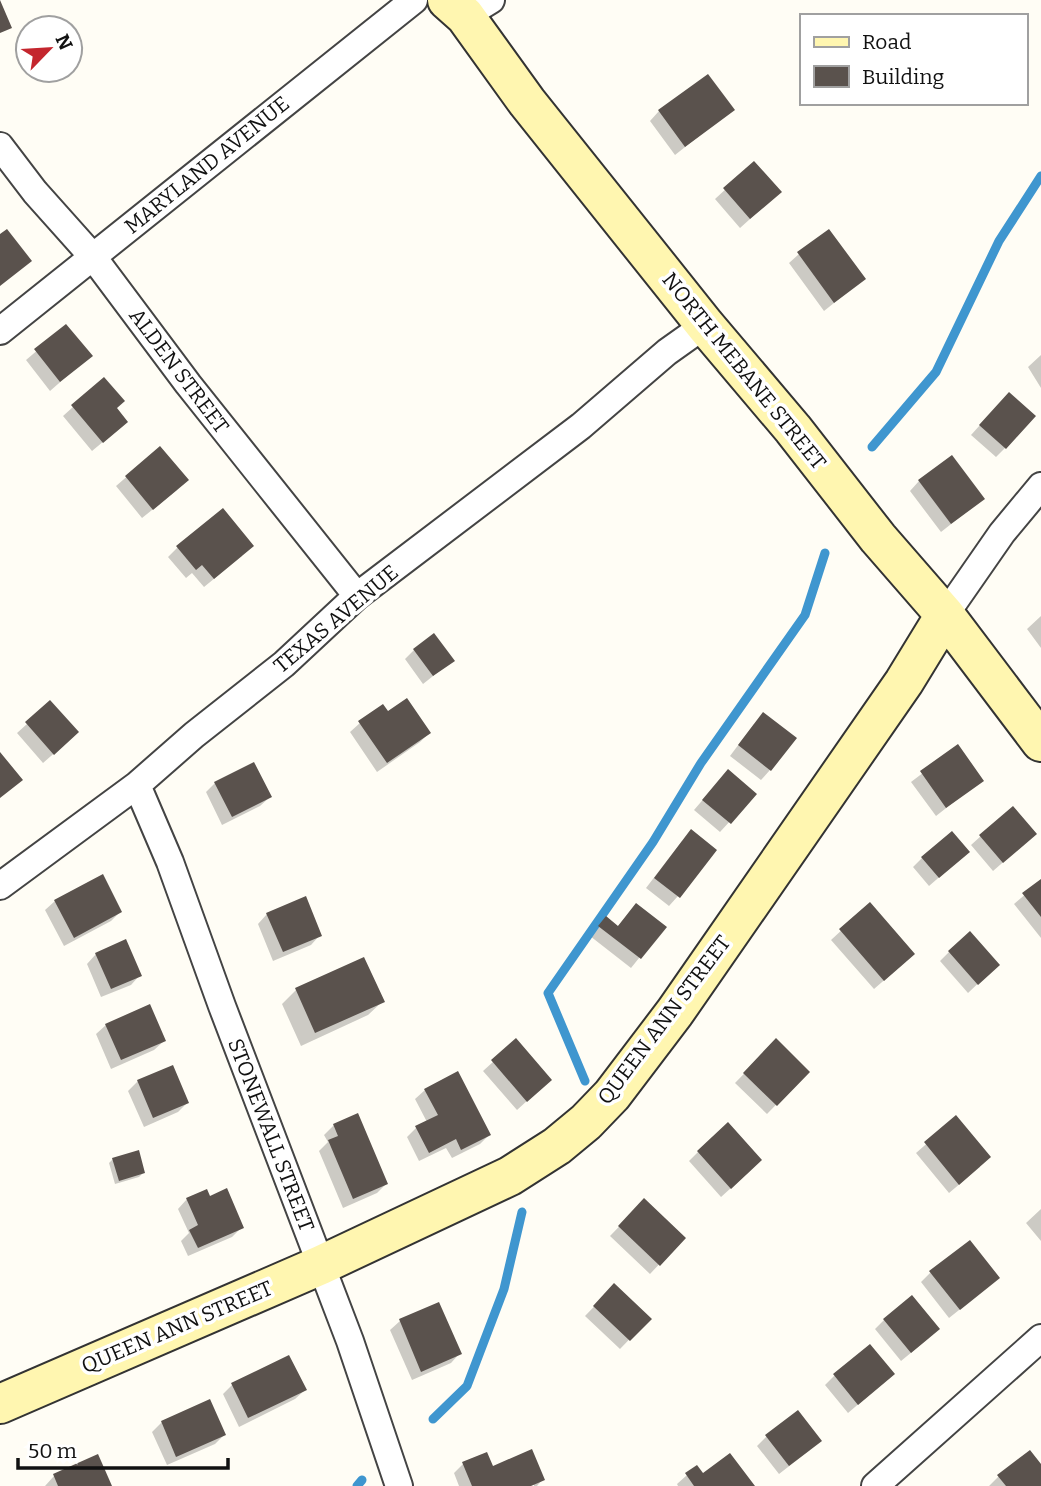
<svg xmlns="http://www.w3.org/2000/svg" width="1041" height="1486" font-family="Bitter,serif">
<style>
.shadow{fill:#0003}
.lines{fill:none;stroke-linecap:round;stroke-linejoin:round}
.stream{stroke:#3f96cf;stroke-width:9}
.building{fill:#5a524d}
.street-casing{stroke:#444;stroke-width:30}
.secondary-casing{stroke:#333;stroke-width:42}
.street{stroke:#fff;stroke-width:26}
.secondary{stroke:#fff6b0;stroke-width:38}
.labels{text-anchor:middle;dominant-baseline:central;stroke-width:7;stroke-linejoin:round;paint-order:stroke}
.street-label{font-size:21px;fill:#111;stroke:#fff}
</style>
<rect width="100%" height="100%" fill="#fffdf5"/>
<!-- shadow -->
<path class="shadow" d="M732,110L675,155L650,121L659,111Z
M754,163L770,201L740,228L715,199Z
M799,254L864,279L824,311L789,263Z
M66,326L90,356L50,391L26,360Z
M1041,355V388L1028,367Z
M104,379L115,409L116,431L92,451L63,416Z
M1000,403L1005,448L996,457L971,435Z
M160,448L177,490L142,518L116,486Z
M919,481L983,499L941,532L910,491Z
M178,547L242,556L204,587L192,573L186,578L168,557Z
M1041,616V648L1027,629Z
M414,650L452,661L423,684L405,659Z
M387,714L429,733L420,742L377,772L350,732L360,723Z
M27,724L67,742L43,763L17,733Z
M754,724L770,770L761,780L730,756Z
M957,747L982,780L936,816L911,782Z
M719,781L755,794L720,832L694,810Z
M215,783L270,797L260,806L222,825L206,792Z
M1012,808L1025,843L993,871L971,845Z
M682,841L678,896L669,906L646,888Z
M922,858L958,861L929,886L913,867Z
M1041,881V938L1014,904Z
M55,901L120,912L111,921L64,946L45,910Z
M636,905L664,927L631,968L590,936L606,919L617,927Z
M869,905L904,963L874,989L831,940Z
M267,914L320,935L311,945L273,961L258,924Z
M949,952L988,974L968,993L940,961Z
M96,954L140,975L131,985L101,997L87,964Z
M296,990L383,1001L368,1015L301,1046L282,1004Z
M106,1025L164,1041L154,1050L111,1069L96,1034Z
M516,1041L540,1089L517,1110L483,1071Z
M776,1041L808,1072L767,1114L735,1083Z
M138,1081L187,1103L178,1112L144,1127L128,1091Z
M425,1090L489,1135L480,1144L452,1158L446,1148L419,1161L407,1137L416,1128L427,1122L415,1099Z
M956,1118L980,1167L949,1193L916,1153Z
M334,1125L386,1184L377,1193L343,1208L319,1151L328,1142L324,1135Z
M698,1152L751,1170L721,1197L689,1161Z
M113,1159L143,1173L139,1177L115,1184L109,1163Z
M209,1198L242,1227L232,1237L188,1256L181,1241L189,1233L178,1209L187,1199Z
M644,1201L684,1238L650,1274L610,1236Z
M1041,1209V1241L1026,1223Z
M930,1273L988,1287L949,1318L921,1282Z
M614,1286L649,1319L620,1349L585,1316Z
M439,1304L460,1353L451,1363L412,1380L390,1330L400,1321Z
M884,1320L929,1338L901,1361L875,1329Z
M834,1376L883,1383L848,1413L825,1385Z
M232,1385L305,1390L295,1399L239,1427L223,1394Z
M209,1402L224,1435L215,1444L167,1465L152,1432L162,1422Z
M767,1436L810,1450L779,1474L757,1446Z
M463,1464L492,1468L543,1479L537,1486H534V1483L526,1486H459L454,1473Z
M696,1467L703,1476L753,1486H678L677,1484Z
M1041,1467V1486H989L999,1476Z
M54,1476L110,1486H45Z"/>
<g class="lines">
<!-- stream -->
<path class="stream" d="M872,447L936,372L999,241L1041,176
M585,1081L548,993L653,842L701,763L805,615L825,553
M433,1419L467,1386L504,1289L522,1212
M357,1486L362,1480"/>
</g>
<!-- building -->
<path class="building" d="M0,0L12,28L0,33Z
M708,74L735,110L685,147L658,110Z
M754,161L782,192L750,219L723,188Z
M7,229L32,261L0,286V234Z
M829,229L866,279L834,303L797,252Z
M66,324L93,356L60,382L34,349Z
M104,377L125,401L117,408L128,422L103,443L71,405Z
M1009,392L1036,416L1006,449L979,425Z
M160,446L189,480L153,510L125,476Z
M952,455L985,499L951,524L918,480Z
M223,508L254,546L214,579L202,565L196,570L176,546Z
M434,633L455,661L433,676L413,649Z
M407,698L431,733L387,763L358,721L383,704L388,711Z
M50,700L79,732L54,755L25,722Z
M763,712L797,738L771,771L738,745Z
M958,744L984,781L946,808L920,771Z
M0,752L23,780L0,798Z
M254,762L272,797L232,817L214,782Z
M728,769L757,794L731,824L702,800Z
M1013,806L1037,834L1003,863L979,835Z
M691,829L717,850L680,898L654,878Z
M952,831L970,852L939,878L921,857Z
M103,874L122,912L74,938L54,900Z
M1041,879V917L1022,893Z
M306,896L322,936L283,952L266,913Z
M870,902L915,954L884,981L839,929Z
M636,903L667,927L641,959L598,926L606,916L618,926Z
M970,931L1000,965L978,985L948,951Z
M126,939L142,976L111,989L95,953Z
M364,957L385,1002L315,1033L295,988Z
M150,1004L166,1041L121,1060L105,1024Z
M516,1038L552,1080L527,1102L491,1060Z
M776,1038L810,1072L777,1106L743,1073Z
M173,1065L189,1103L153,1118L137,1080Z
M458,1071L491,1135L461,1150L456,1139L429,1153L415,1126L438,1115L424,1089Z
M358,1113L388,1184L353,1199L328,1140L338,1136L333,1124Z
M956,1115L991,1157L959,1185L924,1142Z
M728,1122L762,1160L731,1189L697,1151Z
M139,1150L145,1173L119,1181L112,1158Z
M227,1188L244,1228L198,1248L189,1230L198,1225L186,1198L207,1189L210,1196Z
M644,1198L686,1238L660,1266L618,1226Z
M970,1240L1000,1278L960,1310L929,1271Z
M614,1283L652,1319L630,1341L593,1306Z
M912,1295L940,1329L911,1353L883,1319Z
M439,1302L462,1354L421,1372L399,1319Z
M870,1344L895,1374L858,1405L833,1374Z
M289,1355L307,1390L248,1418L231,1383Z
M210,1399L226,1435L176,1457L161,1421Z
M798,1410L822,1441L789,1466L765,1435Z
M532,1449L545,1480L531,1486H472L462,1462L487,1452L493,1466Z
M1030,1450L1041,1464V1486H1006L997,1475Z
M730,1453L755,1486H694L685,1473L697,1465L703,1473Z
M98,1454L112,1486H58L53,1474Z"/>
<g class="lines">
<!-- street casing -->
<g class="street-casing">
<path id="street" d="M465,16L491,0
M0,146L35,192L93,257L188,384L357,596
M0,331L414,0
M945,615L1002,533L1041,486
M137,785L170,862L222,1006L350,1341L399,1486
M0,886L137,785L194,735L284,664L357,596L581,426L667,352L705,325
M875,1486L1041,1338"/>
</g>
<!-- secondary casing -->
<g class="secondary-casing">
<path id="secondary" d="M447,0L465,16L527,102L705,325L793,429L878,538L945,615L1041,742
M0,1404L321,1265L510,1176L557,1146L586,1122L612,1095L675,1012L904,682L945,615"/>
</g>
<!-- street -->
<use href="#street" class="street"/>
<!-- secondary -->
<use href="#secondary" class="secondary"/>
</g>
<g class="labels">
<!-- street labels -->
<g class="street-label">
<text transform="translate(207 165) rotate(-39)">MARYLAND AVENUE</text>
<text transform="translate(179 371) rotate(53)">ALDEN STREET</text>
<text transform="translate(744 371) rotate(51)">NORTH MEBANE STREET</text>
<text transform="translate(336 619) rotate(-40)">TEXAS AVENUE</text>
<text transform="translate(664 1020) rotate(-53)">QUEEN ANN STREET</text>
<text transform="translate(271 1135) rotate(69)">STONEWALL STREET</text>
<text transform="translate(177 1327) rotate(-23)">QUEEN ANN STREET</text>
</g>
</g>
<!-- legend -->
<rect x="800" y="14" width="228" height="91" fill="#ffffff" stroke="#a0a0a0" stroke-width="2"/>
<rect x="814" y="37" width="35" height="10" fill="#fff6b0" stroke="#a0a0a0" stroke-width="2"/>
<text x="862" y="49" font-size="21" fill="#111111">Road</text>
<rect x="814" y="66" width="35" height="21" fill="#5a524d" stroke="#a0a0a0" stroke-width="2"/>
<text x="862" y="84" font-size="21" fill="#111111">Building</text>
<!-- north arrow -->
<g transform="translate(49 49) rotate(65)"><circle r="33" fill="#ffffff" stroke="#a0a0a0" stroke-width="2"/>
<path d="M0-5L12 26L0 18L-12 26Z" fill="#c4262e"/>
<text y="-10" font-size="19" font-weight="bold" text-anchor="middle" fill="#111111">N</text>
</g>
<!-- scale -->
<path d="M18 1458v10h210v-10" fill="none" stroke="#111111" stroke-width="3.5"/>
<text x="28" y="1458" font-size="21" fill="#111111" stroke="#ffffff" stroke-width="5" paint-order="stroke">50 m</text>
</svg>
